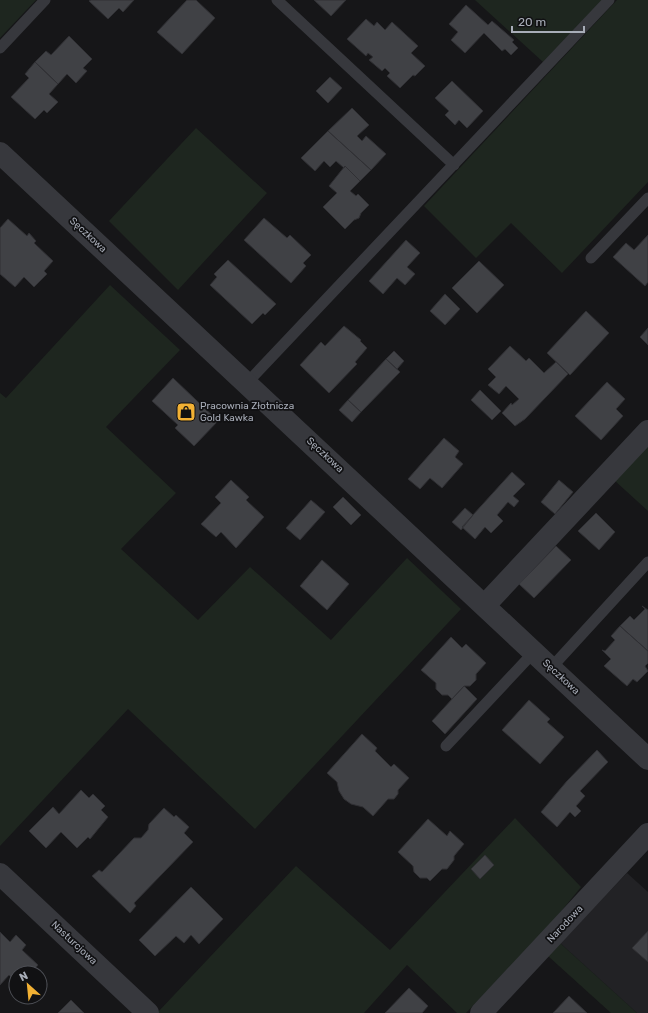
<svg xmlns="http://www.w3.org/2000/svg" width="648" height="1013" font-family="Rubik,sans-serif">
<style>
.built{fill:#222225}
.green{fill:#1e261f}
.building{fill:#404145;stroke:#303034}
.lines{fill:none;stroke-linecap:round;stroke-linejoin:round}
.lane{stroke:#37383d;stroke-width:11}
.street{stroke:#37383d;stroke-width:22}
.labels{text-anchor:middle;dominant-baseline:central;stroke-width:3.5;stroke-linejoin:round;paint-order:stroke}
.street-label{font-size:10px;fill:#a8adb8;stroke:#111113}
.poi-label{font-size:10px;fill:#a8adb8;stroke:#111113;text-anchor:start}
</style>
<rect width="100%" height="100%" fill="#161618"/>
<!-- built -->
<path class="built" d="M627,873L648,892V1013H637L560,943Z"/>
<!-- green -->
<path class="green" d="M0,0H36L0,38Z
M475,0H603L543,62Z
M617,0H648V182L562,273L511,223L476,258L424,206Z
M196,128L267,193L178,290L109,221Z
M110,285L180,350L106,427L176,493L121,549L198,620L250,567L331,640L407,558L461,609L255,829L128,709L0,846V393L6,398Z
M648,443V511L614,480Z
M515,818L581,887L550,925L466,1013H457L407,965L364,1013H159L158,1012L296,866L390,950Z
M560,943L637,1013H611L548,956Z"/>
<!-- building -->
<path class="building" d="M91,0H134L123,12L119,8L108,19L89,1Z
M187,0H196L215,18L182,54L157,32Z
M314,0H346L331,16Z
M466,5L488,25L492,21L514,40L512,42L518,48L511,55L505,49L502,51L484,33L465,53L451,40L458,32L449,24Z
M366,19L374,26L377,22L385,30L392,22L418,46L411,53L425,66L415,76L413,75L400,88L387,76L390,73L385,68L382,71L369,60L373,57L368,53L366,56L347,39Z
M69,36L92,59L83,68L87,71L76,83L67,74L58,84L35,62L46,51L51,55Z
M35,62L58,84L49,94L58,102L47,113L44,110L35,119L11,97L29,78L25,74Z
M330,77L342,88L328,103L316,91Z
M452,81L483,111L467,128L459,120L455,125L445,115L449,111L435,98Z
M352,108L369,125L357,136L362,141L366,136L386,154L371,170L328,131Z
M328,131L371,170L360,181L345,166L344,168L336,161L330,167L324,161L315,171L301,158Z
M345,166L360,181L350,191L356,196L358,194L369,205L361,213L359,218L354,220L345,229L323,207L337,193L329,186Z
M264,218L287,238L290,235L311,255L303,263L306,266L291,283L244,240Z
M8,219L27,236L29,233L36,241L34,243L53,261L44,271L47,274L34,287L24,277L15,287L0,274V228Z
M648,235V282L645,286L613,257L626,243L634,250Z
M406,240L420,253L407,267L415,274L405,285L397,278L383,294L369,281Z
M228,260L276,304L265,315L263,313L252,324L210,285L217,277L214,274Z
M479,261L504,285L477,313L452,288Z
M445,294L460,309L445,325L430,311Z
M586,311L609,333L570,375L547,353Z
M344,326L361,340L360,341L367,348L355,362L357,364L329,393L300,365L321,342L325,346Z
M648,328V345L640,337Z
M510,346L526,361L529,358L544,373L556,362L568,374L525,419L515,426L502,413L511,403L512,405L519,399L506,386L499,394L488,385L496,377L488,369Z
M394,351L404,361L397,369L386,359Z
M386,359L400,372L361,412L348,400Z
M173,378L218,421L194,446L175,428L178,425L152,401Z
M607,382L625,399L616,409L623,416L601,440L575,416Z
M480,390L501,411L492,420L471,400Z
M348,400L361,412L352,422L339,410Z
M444,438L459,451L455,457L463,464L442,488L430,478L420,489L408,479Z
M512,472L525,484L513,496L519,501L514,507L508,502L497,515L503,521L491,533L485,527L475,539L462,527Z
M231,480L249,497L246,500L264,517L236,548L221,532L216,537L201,524L221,503L215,497Z
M559,480L573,492L555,514L541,502Z
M343,497L361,515L351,525L333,507Z
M311,500L325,512L300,540L286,528Z
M465,508L473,515L461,530L452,522Z
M596,513L615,532L599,550L578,531Z
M556,546L571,560L534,598L519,584Z
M322,560L349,584L327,610L300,586Z
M642,606L648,610V651L620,626L630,616L634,620L645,609Z
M620,626L648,651V663L645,666L648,671L637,682L633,679L627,686L604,666L611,659L602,650L605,651L615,640L611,636Z
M451,637L462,648L466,644L486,663L476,674V680L470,686H464L452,699L448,695H442L436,689V683L421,670Z
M464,686L477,699L445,734L432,721Z
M529,700L550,719L547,722L564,737L540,764L502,730Z
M362,734L377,748L375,751L391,767L394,764L409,778L398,790V794L394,799H388L373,816L363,807L351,804L344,799L339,791L337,782L327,773Z
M597,750L608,762L580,791L585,796L576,806L581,811L575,817L570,812L557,827L541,812L567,781Z
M81,790L89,798L93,794L105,806L101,810L108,817L90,839L88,837L77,848L61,832L46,848L29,831L53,807L59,814Z
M164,808L174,817L176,815L189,827L184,833L193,842L134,903L136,906L130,913L92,876L99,870L102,872L134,838H141L148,830L149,824Z
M428,819L447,836L450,831L464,844L454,856V860L447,869H442L430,881L427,878H420L414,872L413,866L398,852Z
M485,855L494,865L480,879L471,869Z
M191,887L223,919L199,944L191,935L184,943L176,936L155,956L139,940Z
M648,931V962L632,948Z
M0,932L10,942L16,935L26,945L22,950L38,965L31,973H16V982L9,975L0,985Z
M409,988L428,1006L422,1013H385Z
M569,996L587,1013H553Z
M71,1000L84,1013H58Z"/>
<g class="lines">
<!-- lane -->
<path class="lane" d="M277,0L454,165
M0,48L45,0
M591,258L648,198
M247,383L609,0
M551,668L648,562
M446,746L534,652"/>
<!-- street -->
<path class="street" d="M0,153L648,759
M485,605L648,431
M0,874L148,1013
M481,1013L648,834"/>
</g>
<!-- icons -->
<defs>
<g id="shop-square" transform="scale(1)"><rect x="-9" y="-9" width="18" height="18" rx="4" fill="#f2b134" stroke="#111113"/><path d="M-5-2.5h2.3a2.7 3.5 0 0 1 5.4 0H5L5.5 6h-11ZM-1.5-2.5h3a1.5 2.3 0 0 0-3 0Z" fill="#111"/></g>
</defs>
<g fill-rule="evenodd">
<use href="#shop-square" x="186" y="412"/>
</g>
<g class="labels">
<!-- street labels -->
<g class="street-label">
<text transform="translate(88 235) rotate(43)">Sęczkowa</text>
<text transform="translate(325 455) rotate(43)">Sęczkowa</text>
<text transform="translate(561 677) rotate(43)">Sęczkowa</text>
<text transform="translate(565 924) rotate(-47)">Narodowa</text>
<text transform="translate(74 943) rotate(43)">Nasturcjowa</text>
</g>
<!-- poi labels -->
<g class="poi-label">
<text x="200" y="406">Pracownia Złotnicza<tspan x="200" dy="12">Gold Kawka</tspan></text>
</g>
</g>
<!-- north arrow -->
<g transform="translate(28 985) rotate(333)"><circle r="19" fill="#111113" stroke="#4d4f55"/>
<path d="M0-3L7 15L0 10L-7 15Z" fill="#f2b134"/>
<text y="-6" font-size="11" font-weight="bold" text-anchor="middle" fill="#a8adb8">N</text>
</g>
<!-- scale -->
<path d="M512 26v6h72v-6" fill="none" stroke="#a8adb8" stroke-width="2"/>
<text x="518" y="26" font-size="12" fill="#a8adb8" stroke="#111113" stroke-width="3" paint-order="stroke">20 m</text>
</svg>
